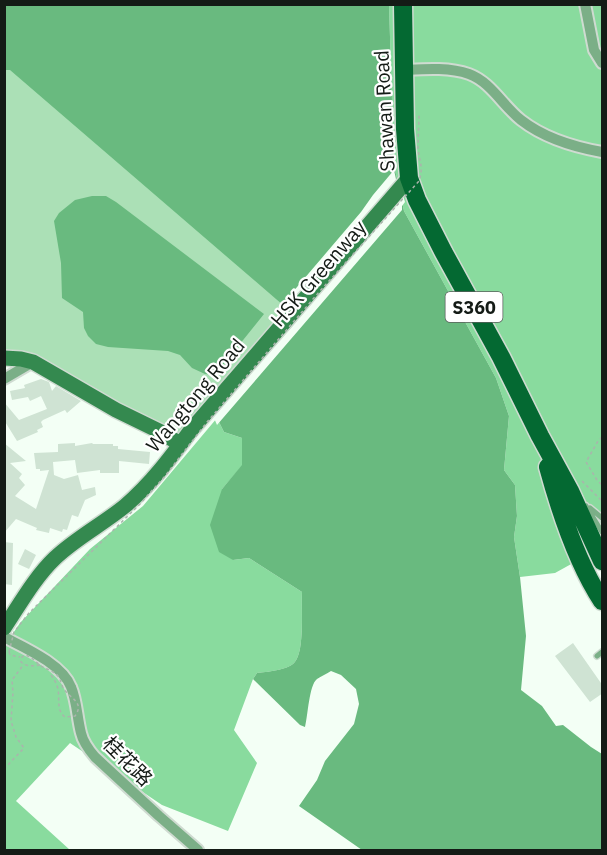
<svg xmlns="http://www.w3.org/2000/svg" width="607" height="855" font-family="'IBM Plex Sans','Noto Sans SC',sans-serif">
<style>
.green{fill:#abe0b6}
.forest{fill:#89db9e}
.water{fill:#69ba7f}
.pier{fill:#f3fff5}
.building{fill:#cfe3d3}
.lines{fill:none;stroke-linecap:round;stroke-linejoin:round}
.lane-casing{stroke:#cfdbd1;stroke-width:8}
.street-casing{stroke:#cfdbd1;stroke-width:14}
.secondary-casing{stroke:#cfdbd1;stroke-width:18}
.primary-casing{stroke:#cfdbd1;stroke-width:21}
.path{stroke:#aab4ac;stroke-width:1.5;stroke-dasharray:3 3;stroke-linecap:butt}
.lane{stroke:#7baf87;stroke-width:5}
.street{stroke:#7baf87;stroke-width:10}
.secondary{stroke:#34894f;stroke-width:15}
.primary{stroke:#046932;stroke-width:18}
.path-bridge{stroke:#aab4ac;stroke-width:1.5;stroke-dasharray:3 3;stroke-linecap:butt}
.labels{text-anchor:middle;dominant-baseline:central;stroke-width:4.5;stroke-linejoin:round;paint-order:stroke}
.shield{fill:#fff;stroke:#5a5f5c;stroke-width:1.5}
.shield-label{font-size:18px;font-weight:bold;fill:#141b16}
.street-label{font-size:20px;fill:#141b16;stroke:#fff}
</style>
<rect width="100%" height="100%" fill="#f3fff5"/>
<!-- green -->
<path class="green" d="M10,69L304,318L181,438L5,354L4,70Z"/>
<!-- forest -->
<path class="forest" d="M389,5H602V547L555,573L520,577L514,537L517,516L515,485L504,470L509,416L496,378L404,211L394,165Z
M217,418L224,432L242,438V466L222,489L233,560L249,558L302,592C301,609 305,652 294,663C287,670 266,672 257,673L253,679L234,730L257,763L228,831L162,805L70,743L16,801L70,850H5V645L20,623L90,549L143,506Z"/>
<!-- water -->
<path class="water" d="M4,5H389L394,165L404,211L496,378L509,416L504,470L515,485L517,516L514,537L520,577L526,636L521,690L542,706L556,726L563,725L591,747L602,754V850H362L299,806L317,780L325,761L354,724L359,704L356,689L341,675L331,671C327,674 321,676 317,679C309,685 308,716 305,727L300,725L253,679L257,673C266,672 287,670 294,663C305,652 301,609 302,592L249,558L233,560L219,552L210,525L222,489L242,465V438L224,432L217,418L303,318H298L10,70H5Z
M92,196H106L116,202L264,314L215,375L205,374L192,368L180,355L168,351L108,347L96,344L88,336L84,328L83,312L62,298L61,263L54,221L59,213L75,200Z"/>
<!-- pier -->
<path class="pier" d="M394,170L400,198L403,195L405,202L402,206V210L217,425L214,418V416L297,321L280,307L361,212L373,195Z"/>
<!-- building -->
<path class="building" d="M41,379L49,382L52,391L56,386L81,401L67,413L65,410L43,420L41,422L43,427L37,430L38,432L17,441L4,420V402L19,420L47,409L41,396L30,401L28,397L12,400L10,391L25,388L24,385Z
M4,443L26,461L10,463L22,474L19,478L25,485L15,496L36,509L49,470L40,471V469H36L34,453L58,452V444L75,443V446L92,443L93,444H113V446H118V449L150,452L149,464L119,461V473H100V470L77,473L75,460L53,462L54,475L64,479L78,475L82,490L95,487L96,495L85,500L78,517L72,515L67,530L63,529L62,532L50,528L49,533L36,530L37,528L16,519L4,533Z
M4,542L13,543L12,585L4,584Z
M25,549L36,555L29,569L18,564Z
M573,643L603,686V693L590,702L555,656Z"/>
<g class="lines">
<!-- lane casing -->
<g class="lane-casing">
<path id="lane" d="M586,506L602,532
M590,508L602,518
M597,656L602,652"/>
</g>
<!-- street casing -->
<g class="street-casing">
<path id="street" d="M585,4L594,50L602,63
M404,70C424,69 449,67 469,74C491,82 503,106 521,120C544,138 574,147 602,152
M4,379L33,362
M4,637C25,648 62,664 71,687C77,701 77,718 81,733C83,742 89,750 95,757L159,816L198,850"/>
</g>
<!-- secondary casing -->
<g class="secondary-casing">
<path id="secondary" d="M4,358L21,359L33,362L116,410L159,431L180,444
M4,628C20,604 35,577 55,558C76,538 103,524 125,506C151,484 171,457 191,430L409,178"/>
</g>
<!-- primary casing -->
<g class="primary-casing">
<path id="primary" d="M403,4L405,129L409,178L417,200L444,253L501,357L540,436L570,491L602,561
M548,467C560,511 577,563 602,601"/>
</g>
<!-- path -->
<path class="path" d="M602,437L598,441L586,462L597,480L602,485
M582,481L602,501
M9,652L10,655L20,657
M4,769L24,748L16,737L11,721L13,692L12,680L24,664"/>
<!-- lane -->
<use href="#lane" class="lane"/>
<!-- street -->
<use href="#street" class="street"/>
<!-- secondary -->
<use href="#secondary" class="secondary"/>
<!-- primary -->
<use href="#primary" class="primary"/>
<!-- path-bridge -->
<path class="path-bridge" d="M9,652L14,632L29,613L140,504L165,476L207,422L320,291L419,181C424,167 419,161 418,148C418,136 419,125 419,114
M40,665C33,666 27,667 21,662L22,657L25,655C33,657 35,662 41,666C47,670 53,670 58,676C61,680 61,685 64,689C70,699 85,702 75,716L65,717C56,710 60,700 58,689C57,684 54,679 51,675"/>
</g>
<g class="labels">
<!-- shield labels -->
<rect class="shield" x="445.5" y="292" width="57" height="30" rx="4.5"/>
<g class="shield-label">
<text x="474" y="307">S360</text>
</g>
<!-- street labels -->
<g class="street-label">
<text transform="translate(384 111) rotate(-93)">Shawan Road</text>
<text transform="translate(318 273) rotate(-49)">HSK Greenway</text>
<text transform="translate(195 395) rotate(-50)">Wangtong Road</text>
<text transform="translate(128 761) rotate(45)">桂花路</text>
</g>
</g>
<!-- border -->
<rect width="607" height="855" fill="none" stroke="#141b16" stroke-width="12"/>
</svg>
